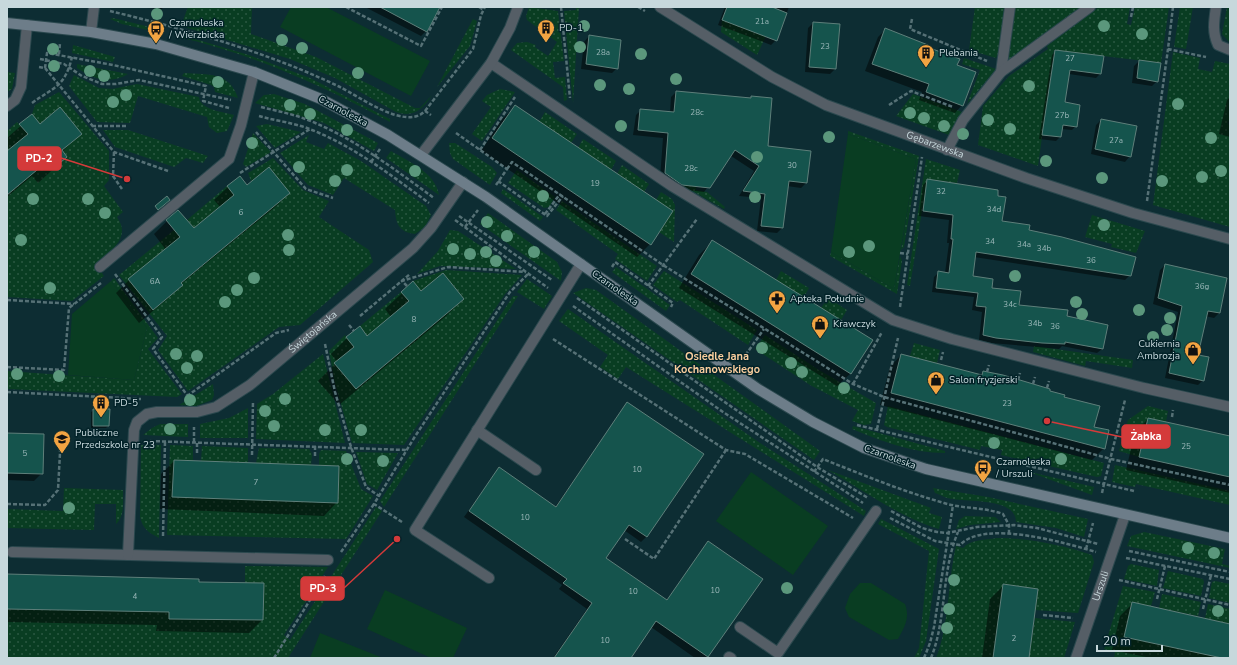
<svg xmlns="http://www.w3.org/2000/svg" width="1237" height="665" font-family="'Nunito Sans',sans-serif">
<style>
.grass{fill:url(#grass-dots)}
.park{fill:#093d22}
.shadow{fill:#0007}
.building{fill:#15544d;stroke:#5e7f7a}
.lines{fill:none;stroke-linecap:round;stroke-linejoin:round}
.lane-casing{stroke:#2b484e;stroke-width:12}
.street-casing{stroke:#2b484e;stroke-width:12}
.secondary-casing{stroke:#2b484e;stroke-width:12}
.path{stroke:#567176;stroke-width:2.5;stroke-dasharray:4 2;stroke-linecap:butt}
.lane{stroke:#555e66;stroke-width:10}
.street{stroke:#555e66;stroke-width:10}
.secondary{stroke:#6d7d89;stroke-width:10}
.tree{fill:#5b977c}
.labels{text-anchor:middle;dominant-baseline:central;stroke-width:3;stroke-linejoin:round;paint-order:stroke}
.number-label{font-size:8px;fill:#9ab7b8}
.poi-label{font-size:10px;fill:#c7d8dc;stroke:#032329;text-anchor:start}
.street-label{font-size:10px;fill:#c7d8dc;stroke:#032329}
.neighbourhood-label{font-size:11px;font-weight:bold;fill:#face9e;stroke:#032329}
.leader{fill:none;stroke:#d43a3a;stroke-width:1.5}
.callout-dot{fill:#d43a3a;stroke:#032329;stroke-width:1.5}
.callout{fill:#d43a3a;stroke:#d43a3a;stroke-width:1.5}
.callout-label{font-size:11px;text-anchor:middle;font-weight:bold;fill:#fff}
</style>
<defs>
<pattern id="grass-dots" width="8" height="8" patternUnits="userSpaceOnUse"><rect width="8" height="8" fill="#093d22"/><path d="M2 2h.1M6 6h.1" fill="none" stroke="#2b5842" stroke-width="1.8" stroke-linecap="round"/></pattern>
</defs>
<rect width="100%" height="100%" fill="#0d2d33"/>
<!-- grass -->
<path class="grass" d="M188,7H252L251,34L316,57L415,108H420L432,95C423,109 414,118 396,112L335,78L290,59L181,26Z
M529,7L558,11L564,61L553,62L555,78L565,77L567,100L564,101L563,87L511,50L517,43L527,42L536,45L535,47L548,56L557,42L527,20L526,16Z
M576,7H579L573,103L564,11L576,10Z
M975,7H1007L1001,48L996,58L969,50Z
M1014,7H1081L1007,61Z
M1099,7H1130L1127,24L1131,25L1135,7H1169L1161,63L1054,50L1038,166L978,145L983,106L1009,76L1048,49L1047,46Z
M1180,7H1193L1186,49L1174,47Z
M1227,7H1230V43L1222,34Z
M113,18L162,30L160,33L122,24L110,19Z
M473,19L477,21L470,46L437,87Z
M722,20L766,36L757,55L721,32Z
M178,34L249,55L310,78L390,119V122C323,86 253,54 178,37Z
M73,45L115,57L113,62L72,53Z
M1173,52L1200,58L1198,69L1212,72L1215,61L1230,64V117L1228,124L1230,125V227L1153,205Z
M964,58L996,69L967,104L980,70L962,64Z
M77,64L128,74C109,85 94,79 77,68Z
M7,72L15,73L12,89L7,92Z
M184,73C208,75 229,71 238,98L215,92L214,87L211,85L182,76Z
M74,75L99,88L112,89L137,84L199,97C200,110 224,112 234,115L227,131L217,133L209,127L207,117L138,96L130,123L97,122L69,86Z
M500,89L515,92L482,141L472,134L491,107L482,101L487,95Z
M59,92L109,151V180L104,186L123,212L117,217C132,238 110,251 96,264L104,276L72,301L7,297V195L82,134L60,107L40,124L32,114L35,105Z
M274,94L305,104L378,143L374,151L324,123L255,103L264,95Z
M913,94L962,112L949,135L896,116Z
M545,112L577,134L571,143L539,122Z
M17,122L28,134L7,151V131Z
M267,124L301,132L275,148L256,126Z
M103,130H128L208,156L203,163L186,158L174,167L115,147Z
M848,131L919,156L904,247L901,250L916,159L848,134Z
M253,133L271,152L246,167L243,164Z
M309,135L306,142L324,149L328,143L361,161L426,206L431,215L425,227L415,234C399,232 396,224 395,210L344,178L333,195L308,185L280,153Z
M583,139L616,161L611,170L578,148Z
M449,143H455L492,167L497,173L490,185L453,159L450,153Z
M391,151C408,161 436,173 439,195L386,158Z
M273,158L303,190L329,201L319,217L369,250L373,262L300,325L279,327L188,391L158,350L167,336L119,275L174,230L181,239L128,279L153,310L183,285L181,283L290,193L269,167L251,181L248,173Z
M926,159L960,170L957,183L927,179L910,286L907,285Z
M622,165L649,184L644,192L617,174Z
M517,170L555,197L549,207L544,208L508,183Z
M680,184L696,186V190L707,192L725,207L724,209Z
M227,186L234,195L194,228L187,220Z
M503,189L543,217L540,221L501,193Z
M661,192L672,199L675,205L674,242L659,232L656,200Z
M562,201L657,266L647,281L615,259L618,254L556,210Z
M488,213L557,262L562,272L561,281L480,224Z
M1092,215L1145,231L1136,253L1111,247L1112,244L1085,237Z
M450,230L458,231L516,269L440,266L417,274L438,251Z
M831,252L894,289L900,256L902,261L897,294L830,256Z
M616,267L670,305L666,311L612,272Z
M446,270L522,275L505,294L404,445L352,443L335,383L329,351L345,335L354,347L334,363L356,389L464,299L443,273L421,291L413,281Z
M664,271L757,330L748,345L680,300L677,302L653,285Z
M781,271L809,288L804,297L776,280Z
M114,278L158,338L148,349L182,394L177,397L7,389V371L134,380L147,328L111,281Z
M527,279L552,296L544,309L517,292Z
M586,288L596,290L820,451L814,460L573,293Z
M401,292L409,301L367,336L360,326Z
M513,296H518L384,507L380,501Z
M828,298L847,310L841,320L821,308Z
M568,309L760,443L866,511L864,516L626,367L618,379L600,367L608,355L559,321Z
M765,335L819,370L876,403L871,424L864,425L852,421L858,410L810,385L755,349Z
M914,343L940,350L937,363L910,356Z
M1034,346L1133,360L1132,368L1086,361L1085,366L1033,352Z
M323,354L345,443L256,439L257,404L273,394Z
M213,384L214,395L212,400L196,406L179,405Z
M888,406L1104,463L1101,476L1097,477L1001,455L1002,450L981,446L980,450L887,427L884,425Z
M1148,406L1168,411L1166,422L1148,418L1139,457L1119,451L1128,420Z
M248,408V438H200V424L229,418Z
M160,424H188V437L143,435L152,428Z
M853,426L945,451V453C911,453 882,441 852,429Z
M141,445H161L159,538C148,532 143,529 140,517Z
M170,445L193,446V461L174,460L172,496L338,503L339,466H319V454L321,450L346,451L361,489L373,496L346,539L167,535Z
M202,446L248,448V463L201,461Z
M259,448L309,449L312,454L311,466L256,463Z
M356,452L398,453L377,490L367,484Z
M1115,465L1230,491V505L1136,484L1135,487L1112,482Z
M828,470L931,508L929,513L942,517L939,529C901,518 863,490 828,470Z
M1029,472H1030L1094,487L1092,495Z
M64,488L123,490C123,501 125,516 116,524V504H95L94,530L7,528V509L63,511Z
M933,488L988,497L1088,519L1084,537L1056,528L1016,522C1016,498 970,502 953,499C947,499 941,495 935,493Z
M376,507L382,511L288,658H7V609L169,612V619L262,620L264,584L245,583V566L328,567L284,635L290,640Z
M965,516L995,517L1001,522L970,525L956,529L959,520Z
M881,519L939,549L926,641L919,658H914L919,648L929,551L878,524Z
M1144,532L1225,549L1222,564L1230,566V568L1127,546L1131,536Z
M997,538C1029,538 1062,545 1092,555L1094,562L1078,613L1035,610L1038,589L1003,585L993,658H936C949,628 948,579 956,546L963,548C971,539 985,540 997,538Z
M1131,564L1159,570L1157,586L1124,579L1128,566Z
M1168,571L1203,579L1204,582L1201,596L1163,588Z
M1215,581L1230,584V603L1209,598L1212,582Z
M1123,586L1155,592L1151,606L1132,602L1125,637L1222,658H1114L1115,652L1104,649Z
M1162,594L1201,602L1198,616L1159,608Z
M1208,604L1230,609V624L1205,618Z
M1035,618L1075,622L1064,658H1029Z"/>
<!-- park -->
<path class="park" d="M291,7H326L430,61L411,96L280,27Z
M848,134L916,159L894,289L831,252Z
M111,281L147,328L134,380L68,375L72,314Z
M751,472L828,526L793,575L716,521Z
M860,583H871L905,604C910,618 905,626 898,639L889,640L849,617L845,608L850,594Z
M385,590L467,628L453,658H431L367,629Z
M320,633L383,658H310Z"/>
<!-- shadow -->
<path class="shadow" d="M133,7H163L162,9Z
M365,7H439L426,31L421,36Z
M725,7H789L776,40L771,45L718,25Z
M813,23L835,69L830,74L805,72L808,28Z
M885,30L926,48L956,66L962,105L955,113L919,100L922,92L865,71L878,37Z
M589,36L617,68L612,73L581,69L584,42Z
M1056,51L1100,74L1096,78L1069,74L1064,103L1076,126L1072,130L1061,129L1060,137L1056,141L1039,139L1052,55Z
M1139,61L1157,81L1152,86L1132,83L1134,66Z
M676,92L750,99L752,97L767,146L806,183L801,188L787,186L782,228L777,233L757,231L761,198L739,196L754,171L731,156L704,192L677,189L660,178L663,138L633,135L636,115L641,110L670,113L671,97Z
M1230,97V137L1219,134L1227,100Z
M515,107L650,244L637,257L481,151L502,119Z
M32,116L40,125L80,133L62,152L66,157L49,173L38,183L32,176L7,197V153L10,150L7,146V138Z
M1101,120L1130,156L1125,162L1091,154L1096,125Z
M928,180L1001,222L1028,231L1130,275L1125,280L974,257L972,277L1018,306L1066,317L1102,349L1097,353L1062,346L1059,349L1037,347L991,343L979,340L982,312L972,310L974,297L932,292L934,277L939,272L945,273L949,243H947L949,220L919,216L923,185Z
M247,186L289,193L275,207L181,284L168,298L139,323L116,293L129,280L166,250L154,234L167,221L194,230L221,208L214,200L228,187Z
M712,242L851,373L837,386L679,288L699,255Z
M1165,265L1219,313L1214,318L1205,316L1197,355L1203,380L1198,385L1165,378L1178,312L1153,304L1160,270Z
M413,283L421,292L463,299L446,316L339,405L318,381L337,362L331,354L347,338L367,337L391,317L385,309Z
M901,355L980,376L983,372L1063,398L1093,428L1104,448L1092,460L880,405L890,367Z
M628,403L647,536L641,542L624,530L604,558L666,601L709,542L762,579L706,658H695L651,627L629,658H553L587,609L559,589L562,585L464,517L499,468L555,507Z
M94,410L108,426L106,428H91V412Z
M1148,419L1230,437V493L1126,470L1135,432Z
M7,434L42,473L34,481L7,480Z
M174,461L337,502L324,516L160,509L161,474Z
M7,575L198,583L262,620L249,633L156,631L157,625L7,622Z
M1003,586L1028,658H982L990,599Z
M1133,603L1230,624V658H1151L1112,650L1120,616Z"/>
<!-- building -->
<path class="building" d="M380,7H440L427,32Z
M727,7H772L787,13L777,41L722,20Z
M813,22L840,24L836,69L809,67Z
M885,28L928,45L927,47L960,59L957,65L976,72L963,106L926,92L929,84L872,64Z
M589,35L621,40L618,69L586,64Z
M1055,50L1104,56L1101,74L1070,70L1065,102L1080,105L1077,127L1063,125L1061,137L1042,135Z
M1139,60L1161,63L1158,82L1137,78Z
M676,91L751,98V96L772,98L768,146L811,151L807,183L789,181L783,228L761,226L765,194L743,191L759,166L735,150L710,188L682,185L665,173L668,133L638,130L640,109L674,112Z
M515,105L673,211L651,245L492,138Z
M60,107L82,134L62,150L67,157L55,167L49,160L7,195V151L28,134L19,124L32,114L40,124Z
M1101,119L1137,126L1131,157L1095,149Z
M269,167L290,193L181,283L183,285L153,310L128,279L180,237L166,220L178,210L194,228L234,195L227,186L240,176L247,185Z
M927,179L998,190V196L1006,197L1002,221L1030,225L1029,230L1062,237L1136,257L1131,276L976,252L973,276L993,279L992,288L1021,291L1019,305L1068,310L1067,316L1108,325L1103,349L1065,342V344L1042,343L996,338L983,335L986,307L976,306L978,293L936,288L938,271L949,273L953,239H951L953,215L923,211Z
M167,196L170,200L158,210L155,206Z
M712,240L873,340L851,374L691,274Z
M1165,264L1227,278L1220,313L1208,311L1198,355L1209,357L1204,381L1169,373L1182,306L1158,298Z
M443,273L464,299L356,389L334,363L354,347L346,337L360,326L367,336L409,301L401,292L413,281L421,291Z
M901,354L982,375L983,371L1003,375L1050,389V391L1065,395L1064,397L1100,406L1094,427L1109,430L1105,449L891,393Z
M627,402L704,454L647,537L629,525L606,558L667,600L708,541L763,579L708,657L656,621L631,658H554L592,603L563,583L567,579L469,511L499,467L556,507Z
M93,409H110L109,426H93Z
M1148,418L1230,436V477L1139,457Z
M7,433L44,434L43,474L7,473Z
M174,460L339,466L338,503L172,497Z
M7,574L199,579V582L264,583L263,620L169,619V612L7,609Z
M1003,584L1038,589L1029,658H993Z
M1132,602L1230,624V658H1222L1124,637Z"/>
<g class="lines">
<!-- lane casing -->
<g class="lane-casing">
<g id="lane">
<path d="M91,32L94,7"/>
<path d="M491,63L672,186L893,320L952,339L1144,388L1230,407"/>
<path d="M7,106L15,100L21,87L27,25"/>
<path d="M100,267L229,159L241,125L254,72"/>
<path d="M477,430L536,470"/>
<path d="M12,552L328,560"/>
<path id="s1" d="M128,555L134,430L137,422L147,414L157,412H197L216,407L250,385L413,248L431,228L463,182"/>
<path d="M489,578L415,530L581,264"/>
<path d="M740,627L778,653L876,511"/>
<path d="M729,657L731,658"/>
<path id="s2" d="M1076,658L1125,515"/>
</g>
</g>
<!-- street casing -->
<g class="street-casing">
<g id="street">
<path id="s3" d="M660,7L772,77L826,105L1026,178L1133,213L1230,239"/>
<path d="M1216,7C1214,21 1212,32 1218,45L1230,50"/>
<path d="M1001,72L1010,7"/>
<path d="M947,150L963,120L1001,72L1090,7"/>
<path d="M421,155L491,63L510,28L518,7"/>
</g>
</g>
<!-- secondary casing -->
<g class="secondary-casing">
<path id="secondary" d="M7,23L91,32L156,44L254,72L321,99L388,135L486,197L758,389L813,422L864,448L926,469L1230,538"/>
</g>
<!-- path -->
<path class="path" d="M346,7L421,46L442,7
M479,7L484,10
M561,7L570,98
M638,7L645,11
M1173,7L1168,49L1206,57
M110,11C188,30 267,52 340,87C360,97 406,131 425,111L431,115
M1131,17L1133,7
M912,19L910,29L987,61
M59,54L60,43
M40,59L64,64L82,76L102,84H116L139,80L231,100
M39,67L45,68L47,53L113,65L206,86L203,101L229,108
M45,68L114,152L168,171
M32,103C54,87 65,87 72,57
M889,105L911,91L953,107
M261,107C277,111 293,114 308,120C354,138 394,169 434,198
M425,111L473,49L481,15L485,7
M259,116C276,121 296,123 312,130C355,147 392,176 429,203
M92,126H126
M256,132L306,189L333,198
M456,133L507,169L496,185
M480,150L515,97
M114,152L113,176L122,189
M371,162L380,149
M507,169L512,162L663,265L853,384L884,397L1111,459L1230,485
M240,173L310,129
M498,181L547,216L563,196
M1147,201L1168,49
M545,214L560,194
M459,216L552,280
M455,220L548,288
M465,227L478,210
M900,253L908,254
M612,267L615,262L673,303L671,307
M115,274L162,337L153,349L187,395
M407,286L402,281L448,267L526,272
M648,286L697,219
M577,298L817,467L868,498
M7,300L74,304
M573,306L723,412L863,503
M900,307L922,157
M360,316L410,274
M349,325L354,331
M553,339L726,450L745,454L853,518
M325,344L335,392L351,447L366,487L379,496
M742,360L764,329
M941,360L943,352
M7,367L64,370L69,308L101,283
M987,372L989,365
M1018,380L1020,373
M853,384L882,332
M1033,384L1035,377
M1047,388L1049,381
M7,392L141,399
M187,396L276,333L289,330
M1172,417L1173,410
M857,425L1104,484L1125,400
M877,429L898,338
M150,441L406,450
M194,442V427
M197,453V442
M252,455L253,401
M315,456V446
M814,472L823,459C863,475 902,491 944,503C963,509 984,507 1003,514L1009,525V534
M1102,493L1104,484L1134,491
M7,504L45,505L58,490L61,434
M891,511L922,528L937,532L947,533L977,527L1014,525L1037,528L1098,544
M890,518L935,541L960,545C984,519 1066,543 1096,552
M402,522L374,504L414,438L510,292L528,274
M163,536L165,441
M625,539L654,559L726,450
M1086,549L1093,523
M1129,551L1230,572
M341,552L374,504
M1126,558L1230,579
M1119,580L1230,605
M1157,599L1165,566
M1203,609L1211,575
M1043,615L1073,618
M274,658L325,576
M924,658L930,643L934,627L953,505
M931,658C947,618 941,572 958,532"/>
<!-- lane -->
<use href="#lane" class="lane"/>
<!-- street -->
<use href="#street" class="street"/>
<!-- secondary -->
<use href="#secondary" class="secondary"/>
</g>
<!-- trees -->
<g class="tree">
<circle cx="157" cy="14" r="6"/>
<circle cx="584" cy="26" r="6"/>
<circle cx="1104" cy="26" r="6"/>
<circle cx="1142" cy="34" r="6"/>
<circle cx="282" cy="40" r="6"/>
<circle cx="580" cy="47" r="6"/>
<circle cx="302" cy="48" r="6"/>
<circle cx="53" cy="49" r="6"/>
<circle cx="641" cy="54" r="6"/>
<circle cx="54" cy="66" r="6"/>
<circle cx="90" cy="71" r="6"/>
<circle cx="358" cy="73" r="6"/>
<circle cx="104" cy="76" r="6"/>
<circle cx="676" cy="79" r="6"/>
<circle cx="218" cy="82" r="6"/>
<circle cx="600" cy="85" r="6"/>
<circle cx="1029" cy="86" r="6"/>
<circle cx="629" cy="89" r="6"/>
<circle cx="126" cy="95" r="6"/>
<circle cx="113" cy="102" r="6"/>
<circle cx="1178" cy="104" r="6"/>
<circle cx="290" cy="105" r="6"/>
<circle cx="910" cy="113" r="6"/>
<circle cx="310" cy="114" r="6"/>
<circle cx="924" cy="118" r="6"/>
<circle cx="988" cy="120" r="6"/>
<circle cx="621" cy="126" r="6"/>
<circle cx="944" cy="126" r="6"/>
<circle cx="1010" cy="129" r="6"/>
<circle cx="347" cy="130" r="6"/>
<circle cx="963" cy="134" r="6"/>
<circle cx="829" cy="137" r="6"/>
<circle cx="1211" cy="138" r="6"/>
<circle cx="252" cy="143" r="6"/>
<circle cx="757" cy="157" r="6"/>
<circle cx="1046" cy="161" r="6"/>
<circle cx="299" cy="167" r="6"/>
<circle cx="347" cy="170" r="6"/>
<circle cx="415" cy="171" r="6"/>
<circle cx="1221" cy="171" r="6"/>
<circle cx="1202" cy="177" r="6"/>
<circle cx="1102" cy="178" r="6"/>
<circle cx="335" cy="181" r="6"/>
<circle cx="1162" cy="181" r="6"/>
<circle cx="543" cy="196" r="6"/>
<circle cx="755" cy="197" r="6"/>
<circle cx="33" cy="199" r="6"/>
<circle cx="88" cy="199" r="6"/>
<circle cx="105" cy="213" r="6"/>
<circle cx="487" cy="222" r="6"/>
<circle cx="1104" cy="225" r="6"/>
<circle cx="288" cy="235" r="6"/>
<circle cx="507" cy="236" r="6"/>
<circle cx="21" cy="240" r="6"/>
<circle cx="869" cy="246" r="6"/>
<circle cx="453" cy="249" r="6"/>
<circle cx="289" cy="250" r="6"/>
<circle cx="486" cy="252" r="6"/>
<circle cx="534" cy="252" r="6"/>
<circle cx="849" cy="252" r="6"/>
<circle cx="470" cy="254" r="6"/>
<circle cx="496" cy="261" r="6"/>
<circle cx="1015" cy="276" r="6"/>
<circle cx="254" cy="278" r="6"/>
<circle cx="50" cy="288" r="6"/>
<circle cx="237" cy="290" r="6"/>
<circle cx="225" cy="302" r="6"/>
<circle cx="1076" cy="302" r="6"/>
<circle cx="1139" cy="310" r="6"/>
<circle cx="1082" cy="314" r="6"/>
<circle cx="1170" cy="318" r="6"/>
<circle cx="1167" cy="330" r="6"/>
<circle cx="1153" cy="337" r="6"/>
<circle cx="762" cy="348" r="6"/>
<circle cx="176" cy="354" r="6"/>
<circle cx="197" cy="356" r="6"/>
<circle cx="791" cy="363" r="6"/>
<circle cx="187" cy="368" r="6"/>
<circle cx="802" cy="372" r="6"/>
<circle cx="17" cy="374" r="6"/>
<circle cx="59" cy="376" r="6"/>
<circle cx="844" cy="388" r="6"/>
<circle cx="285" cy="399" r="6"/>
<circle cx="190" cy="400" r="6"/>
<circle cx="265" cy="411" r="6"/>
<circle cx="274" cy="426" r="6"/>
<circle cx="170" cy="429" r="6"/>
<circle cx="325" cy="430" r="6"/>
<circle cx="361" cy="430" r="6"/>
<circle cx="994" cy="443" r="6"/>
<circle cx="347" cy="459" r="6"/>
<circle cx="1061" cy="459" r="6"/>
<circle cx="383" cy="461" r="6"/>
<circle cx="69" cy="508" r="6"/>
<circle cx="1188" cy="548" r="6"/>
<circle cx="1214" cy="553" r="6"/>
<circle cx="954" cy="580" r="6"/>
<circle cx="787" cy="588" r="6"/>
<circle cx="949" cy="609" r="6"/>
<circle cx="1218" cy="611" r="6"/>
<circle cx="947" cy="628" r="6"/>
</g>
<!-- icons -->
<defs>
<g id="building-pin" transform="scale(0.9)"><path d="M0 17L-7.5 6A9.5 9.5 0 1 1 7.5 6Z" fill="#f3a442" stroke="#032329"/><path d="M-4-6H4V6H1V3H-1V6H-4ZM-2.5-4.3h1.7v1.8h-1.7ZM.8-4.3h1.7v1.8H.8ZM-2.5-1h1.7V.8h-1.7ZM.8-1h1.7V.8H.8Z" fill="#111"/></g>
<g id="bus-pin" transform="scale(0.9)"><path d="M0 17L-7.5 6A9.5 9.5 0 1 1 7.5 6Z" fill="#f3a442" stroke="#032329"/><path d="M-5-6H5V4H4V6H2V4H-2V6H-4V4H-5ZM-3.5-4V0h7V-4ZM-3.5 1.2v1.5H-2V1.2ZM2 1.2v1.5H3.5V1.2Z" fill="#111"/></g>
<g id="pharmacy-pin" transform="scale(0.9)"><path d="M0 17L-7.5 6A9.5 9.5 0 1 1 7.5 6Z" fill="#f3a442" stroke="#032329"/><path d="M-2-6h4v4h4v4h-4v4h-4v-4h-4v-4h4Z" fill="#111"/></g>
<g id="shop-pin" transform="scale(0.9)"><path d="M0 17L-7.5 6A9.5 9.5 0 1 1 7.5 6Z" fill="#f3a442" stroke="#032329"/><path d="M-5-2.5h2.3a2.7 3.5 0 0 1 5.4 0H5L5.5 6h-11ZM-1.5-2.5h3a1.5 2.3 0 0 0-3 0Z" fill="#111"/></g>
<g id="school-pin" transform="scale(0.9)"><path d="M0 17L-7.5 6A9.5 9.5 0 1 1 7.5 6Z" fill="#f3a442" stroke="#032329"/><path d="M0-5L7-2L0 1L-7-2ZM-4 1L0 2.5L4 1V4Q0 6-4 4Z" fill="#111"/></g>
</defs>
<g fill-rule="evenodd">
<use href="#building-pin" x="546" y="28"/>
<use href="#bus-pin" x="156" y="29"/>
<use href="#building-pin" x="926" y="53"/>
<use href="#pharmacy-pin" x="777" y="299"/>
<use href="#shop-pin" x="820" y="324"/>
<use href="#shop-pin" x="1193" y="350"/>
<use href="#shop-pin" x="936" y="380"/>
<use href="#building-pin" x="101" y="403"/>
<use href="#school-pin" x="62" y="439"/>
<use href="#bus-pin" x="983" y="468"/>
</g>
<g class="labels">
<!-- number labels -->
<g class="number-label">
<text x="762" y="21">21a</text>
<text x="825" y="46">23</text>
<text x="603" y="52">28a</text>
<text x="1070" y="58">27</text>
<text x="697" y="112">28c</text>
<text x="1062" y="115">27b</text>
<text x="1116" y="140">27a</text>
<text x="792" y="165">30</text>
<text x="691" y="168">28c</text>
<text x="595" y="183">19</text>
<text x="941" y="191">32</text>
<text x="994" y="209">34d</text>
<text x="241" y="212">6</text>
<text x="990" y="241">34</text>
<text x="1024" y="244">34a</text>
<text x="1044" y="248">34b</text>
<text x="1091" y="260">36</text>
<text x="155" y="281">6A</text>
<text x="1202" y="286">36g</text>
<text x="1010" y="304">34c</text>
<text x="414" y="319">8</text>
<text x="1035" y="323">34b</text>
<text x="1055" y="326">36</text>
<text x="1007" y="403">23</text>
<text x="1186" y="446">25</text>
<text x="25" y="453">5</text>
<text x="637" y="469">10</text>
<text x="256" y="482">7</text>
<text x="525" y="517">10</text>
<text x="715" y="590">10</text>
<text x="633" y="591">10</text>
<text x="135" y="596">4</text>
<text x="1014" y="638">2</text>
<text x="605" y="640">10</text>
</g>
<!-- poi labels -->
<g class="poi-label">
<text x="169" y="23">Czarnoleska<tspan x="169" dy="12">/ Wierzbicka</tspan></text>
<text x="559" y="28">PD-1</text>
<text x="939" y="53">Plebania</text>
<text x="790" y="299">Apteka Południe</text>
<text x="833" y="324">Krawczyk</text>
<text x="1180" y="344" text-anchor="end">Cukiernia<tspan x="1180" dy="12">Ambrozja</tspan></text>
<text x="949" y="380">Salon fryzjerski</text>
<text x="114" y="403">PD-5</text>
<text x="75" y="433">Publiczne<tspan x="75" dy="12">Przedszkole nr 23</tspan></text>
<text x="996" y="462">Czarnoleska<tspan x="996" dy="12">/ Urszuli</tspan></text>
</g>
<!-- street labels -->
<g class="street-label">
<text transform="translate(343 111) rotate(28)">Czarnoleska</text>
<text stroke="none"><textPath href="#s3" startOffset="309">Gębarzewska</textPath></text>
<text transform="translate(615 288) rotate(35)">Czarnoleska</text>
<text stroke="none"><textPath href="#s1" startOffset="339">Świętojańska</textPath></text>
<text transform="translate(890 457) rotate(20)">Czarnoleska</text>
<text stroke="none"><textPath href="#s2" startOffset="76">Urszuli</textPath></text>
</g>
<!-- neighbourhood labels -->
<g class="neighbourhood-label">
<text x="717" y="356">Osiedle Jana<tspan x="717" dy="13">Kochanowskiego</tspan></text>
</g>
</g>
<!-- callouts -->
<path class="leader" d="M127 179L61 158M1047 421L1122 437M397 539L344 588"/>
<g class="callout-dot">
<circle cx="127" cy="179" r="4"/>
<circle cx="1047" cy="421" r="4"/>
<circle cx="397" cy="539" r="4"/>
</g>
<g class="callout">
<rect x="18" y="147" width="43" height="23" rx="4"/>
<rect x="1122" y="425" width="48" height="23" rx="4"/>
<rect x="301" y="577" width="43" height="23" rx="4"/>
</g>
<g class="callout-label">
<text x="39" y="162">PD-2</text>
<text x="1146" y="440">Żabka</text>
<text x="323" y="592">PD-3</text>
</g>
<!-- border -->
<rect width="1237" height="665" fill="none" stroke="#c7d8dc" stroke-width="16"/>
<!-- scale -->
<path d="M1097 645v6h65v-6" fill="none" stroke="#c7d8dc" stroke-width="2"/>
<text x="1103" y="645" font-size="12" fill="#c7d8dc" stroke="#032329" stroke-width="3" paint-order="stroke">20 m</text>
</svg>
